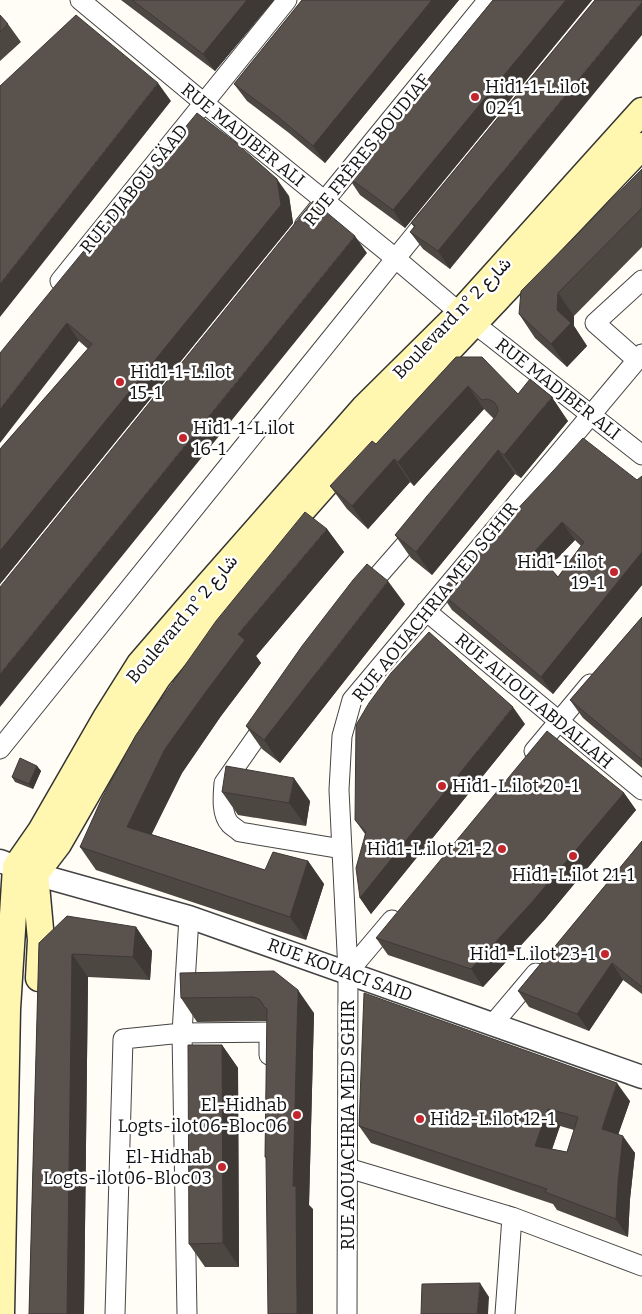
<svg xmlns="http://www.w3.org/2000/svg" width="642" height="1314" font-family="Bitter,Vazirmatn,serif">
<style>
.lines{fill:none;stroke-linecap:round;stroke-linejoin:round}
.minor-casing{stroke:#444;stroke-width:21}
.tertiary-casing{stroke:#444;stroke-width:25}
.secondary-casing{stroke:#333;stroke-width:29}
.minor{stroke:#fff;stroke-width:19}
.tertiary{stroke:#fff;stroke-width:22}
.secondary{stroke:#fff6b0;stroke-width:26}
.wall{fill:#4d4742;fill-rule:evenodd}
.shaded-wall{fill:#3f3936}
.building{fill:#5a524d;stroke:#3f3936;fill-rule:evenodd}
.poi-dot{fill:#c4262e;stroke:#fff;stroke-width:2}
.labels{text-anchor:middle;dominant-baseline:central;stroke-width:5;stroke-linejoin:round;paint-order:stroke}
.poi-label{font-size:18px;fill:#111;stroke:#fff;text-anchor:start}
.street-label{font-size:18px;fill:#111;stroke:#fff}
</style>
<rect width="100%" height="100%" fill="#fffdf5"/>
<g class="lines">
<!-- minor casing -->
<g class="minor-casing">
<path id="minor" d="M80,0L204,103L395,258L460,313L489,335L642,455
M304,226L488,0
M60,281L287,0
M637,360L595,323L642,280
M363,593L419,529
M426,611L642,790
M269,719L224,783C223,796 221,814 230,824C233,827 237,829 240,832L342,849
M0,749L429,217
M534,751L590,684
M348,972L392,920
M492,1025L536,973
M348,1168L512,1217L642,1266
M115,1314L123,1039L182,1033L269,1032V1055
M187,1314L182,1033L189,917
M347,1314L348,972L339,790L342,736L352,700L642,354
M505,1314L512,1217"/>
</g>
<!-- tertiary casing -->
<g class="tertiary-casing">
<path id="tertiary" d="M0,861L35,874L189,917L642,1077"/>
</g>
<!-- secondary casing -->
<g class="secondary-casing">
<path id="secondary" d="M39,978L41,940L35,874L58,844L123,731L158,677L209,615L381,421L642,146
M1,1314L7,1009L16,867L41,831L106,718L140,664L197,598L364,408L460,313L642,111"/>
</g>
<!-- minor -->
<use href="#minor" class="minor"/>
<!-- tertiary -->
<use href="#tertiary" class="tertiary"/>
<!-- secondary -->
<use href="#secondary" class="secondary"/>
</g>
<!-- wall -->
<path class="wall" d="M121,0H274L215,71Z
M302,0H459L325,163L289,133L247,101L234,84Z
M493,0H592L405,228L360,195L348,177Z
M595,0L450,269L423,249L410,232L414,227L411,223Z
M0,15L8,24L21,42L0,61Z
M642,169V247L574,316V326L587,346L567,367L535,338L519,314Z
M289,196L293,223L0,584V449L88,349L79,341L0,353Z
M456,357L518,394L568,421L521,478L515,474L432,575L411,558L395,535L494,419L484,409L414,486L410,482L368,529L347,509L330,486L376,444Z
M642,476V585L553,694L452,610L440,592L637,480ZM575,540L581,546L558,577L549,567Z
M327,529L344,552L256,656L261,663L221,716L182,773L151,834L265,870L308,861L324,884L306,940L96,870L80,847Z
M405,604L280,763L262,749L246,726Z
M642,617V768L583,718L570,700Z
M525,724L371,914L360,898L365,834L355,820Z
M37,766L41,771L33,789L15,782L12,777Z
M222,792L310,801L306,826L238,815Z
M624,793L636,810L545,919L483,987L388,955L376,938Z
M642,841V994L623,980L589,1031L529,1007L518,991Z
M136,927L152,951L150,980L88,977L84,1314H29L39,943Z
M180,973L314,1013L309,1205L313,1209L265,1157L267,1021L197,1022L181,998Z
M222,1045L238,1068L239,1267H205L189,1244Z
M630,1101L618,1134L635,1153L630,1199L628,1237L557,1210L553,1204L371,1143L359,1126ZM560,1126L574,1130L567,1152L552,1149Z"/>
<!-- shaded-wall -->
<path class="shaded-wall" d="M247,0H274L215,71L203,54Z
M432,0H459L325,163L313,146Z
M566,0H592L405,228L393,210Z
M642,2V35L450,269L438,251Z
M158,83L171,101L0,317V284Z
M277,179L289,196L293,223L0,584V551Z
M355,236L367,253L0,707V674Z
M558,293L574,316V326L587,346L567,367L551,344L557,310Z
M67,323L79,341L0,443V409Z
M468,386L484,409L414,486L398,462Z
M552,397L568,421L521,478L504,455Z
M498,450L515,474L432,575L416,552Z
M394,459L410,482L368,529L352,506Z
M562,522L575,540L547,569L535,551Z
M327,529L344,552L256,656L261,663L221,716L182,773L144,850L127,827L165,749L238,634Z
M642,552V585L553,694L541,677Z
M388,581L405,604L280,763L264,740Z
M513,707L525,724L371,914L360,898Z
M37,766L41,771L33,789L29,784Z
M294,778L310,801L306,826L289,803Z
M624,793L636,810L545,919L483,987L471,969Z
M308,861L324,884L306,940L290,917Z
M136,927L152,951L150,980L133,957Z
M72,954L88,977L84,1314H67Z
M612,963L623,980L589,1031L577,1014Z
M298,990L314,1013L309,1205L313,1209V1314H297L293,1186Z
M222,1045L238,1068L239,1267L223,1243Z
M617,1083L630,1101L614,1147L602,1129Z
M548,1109L560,1126L547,1164L535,1146Z
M623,1136L635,1153L630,1199L628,1237L616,1219L618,1182Z
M480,1283L489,1297L488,1314H477Z"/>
<!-- building -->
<path class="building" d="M132,0H247L203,54Z
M302,0H432L313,146L277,116L234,84Z
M493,0H566L393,210L348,177Z
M595,0H642V2L438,251L410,232L415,226L411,223Z
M0,15L8,24L0,32Z
M76,15L158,83L0,284V86Z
M197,113L235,142L277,179L281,205L0,551V449L92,344L67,323L0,409V353Z
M642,169V208L558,293L557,310L571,323L551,344L519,314L521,291Z
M313,201L355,236L0,674V587Z
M456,357H482L518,394L530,379L552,397L504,455L498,450L416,552L395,535L427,496L495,417L498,411L497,406L494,402L488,399L482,400L468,386L398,462L394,459L352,506L330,486L372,441L376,444Z
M583,438L637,480L642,476V552L541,677L440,592L553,471ZM562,522L584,542L558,577L535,551Z
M305,512L327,529L238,634L245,640L205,693L165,749L127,827L265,870L273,852L308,861L290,917L80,847L102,798L136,735L216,621Z
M367,564L388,581L264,740L246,726L302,646L353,580Z
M642,617V760L570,700Z
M429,632L513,707L360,898L356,868L366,832L355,820L356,725L369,703L391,673Z
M547,731L624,793L533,901L471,969L376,938Z
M20,758L37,766L29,784L12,777Z
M226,766L294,778L289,803L222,792Z
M642,841V987L612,963L577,1014L518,991Z
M67,916L136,927L133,957L72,954L67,1314H29L39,943Z
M274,971L298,990L293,1186H296L297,1314H268L266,1157H265L267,1009L264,1007L262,1003L259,999L253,997L181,998L180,973Z
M364,993L617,1083L602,1129L623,1136L618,1182L616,1219L545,1192L547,1189L359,1126ZM548,1109L578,1117L567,1152L535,1146Z
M188,1045H222L223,1243L189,1244Z
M480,1283L477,1314H421L422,1284Z"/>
<!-- markers -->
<g class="poi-dot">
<circle cx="475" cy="97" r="5"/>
<circle cx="120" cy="382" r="5"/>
<circle cx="183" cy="438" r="5"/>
<circle cx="614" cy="572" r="5"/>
<circle cx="442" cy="786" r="5"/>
<circle cx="502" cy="849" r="5"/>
<circle cx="573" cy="856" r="5"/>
<circle cx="605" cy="954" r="5"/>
<circle cx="297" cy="1115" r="5"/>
<circle cx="420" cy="1119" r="5"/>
<circle cx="222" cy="1167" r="5"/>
</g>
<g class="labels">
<!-- poi labels -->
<g class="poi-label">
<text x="485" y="87">Hid1-1-L.ilot<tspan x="485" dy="21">02-1</tspan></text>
<text x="130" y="372">Hid1-1-L.ilot<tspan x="130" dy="21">15-1</tspan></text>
<text x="193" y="428">Hid1-1-L.ilot<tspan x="193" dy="21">16-1</tspan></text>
<text x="604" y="562" text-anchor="end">Hid1-L.ilot<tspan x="604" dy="21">19-1</tspan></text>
<text x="452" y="786">Hid1-L.ilot 20-1</text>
<text x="492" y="849" text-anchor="end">Hid1-L.ilot 21-2</text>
<text x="573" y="875" text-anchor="middle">Hid1-L.ilot 21-1</text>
<text x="595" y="954" text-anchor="end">Hid1-L.ilot 23-1</text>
<text x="287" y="1105" text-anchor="end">El-Hidhab<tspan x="287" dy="21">Logts-ilot06-Bloc06</tspan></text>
<text x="430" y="1119">Hid2-L.ilot 12-1</text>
<text x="212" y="1157" text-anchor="end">El-Hidhab<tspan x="212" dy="21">Logts-ilot06-Bloc03</tspan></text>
</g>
<!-- street labels -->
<g class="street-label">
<text transform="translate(243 135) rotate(39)">RUE MADJBER ALI</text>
<text transform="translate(367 150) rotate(-51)">RUE FRÈRES BOUDIAF</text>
<text transform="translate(134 189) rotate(-51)">RUE DJABOU SÄAD</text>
<text transform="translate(452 318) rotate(-46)">Boulevard n° شارع 2</text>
<text transform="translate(558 389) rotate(38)">RUE MADJBER ALI</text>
<text transform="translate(435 602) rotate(-51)">RUE AOUACHRIA MED SGHIR</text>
<text transform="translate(182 619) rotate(-50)">Boulevard n° شارع 2</text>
<text transform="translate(534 701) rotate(40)">RUE ALIOUI ABDALLAH</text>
<text transform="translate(340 970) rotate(20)">RUE KOUACI SAID</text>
<text transform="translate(348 1125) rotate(-90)">RUE AOUACHRIA MED SGHIR</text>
</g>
</g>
</svg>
